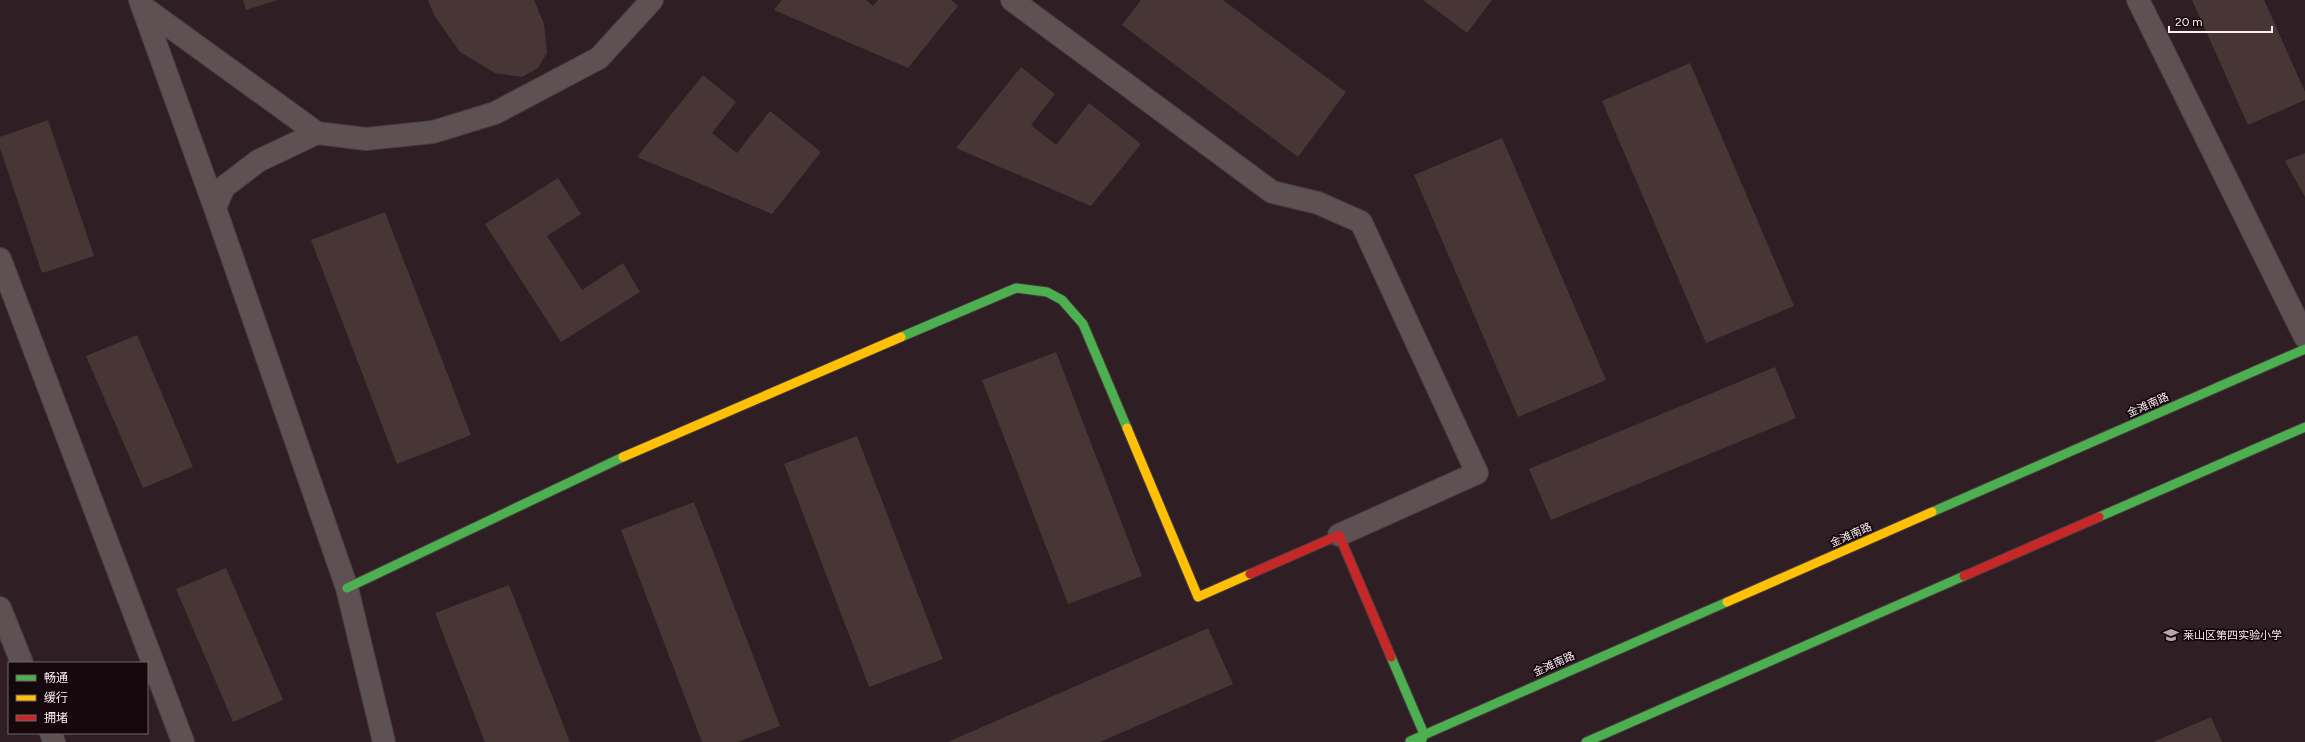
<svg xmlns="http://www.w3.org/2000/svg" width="2305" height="742" font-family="Figtree,'Noto Sans SC',sans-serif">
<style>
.building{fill:#483636}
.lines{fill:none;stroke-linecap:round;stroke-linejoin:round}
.street-casing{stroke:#483b3f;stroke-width:24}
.fast-casing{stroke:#483b3f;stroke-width:11}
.slow-casing{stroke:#483b3f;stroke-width:11}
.jam-casing{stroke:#483b3f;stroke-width:11}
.street{stroke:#5d5154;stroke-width:22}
.fast{stroke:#4caf50;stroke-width:9}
.slow{stroke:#ffc107;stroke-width:9}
.jam{stroke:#c62828;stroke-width:9}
.labels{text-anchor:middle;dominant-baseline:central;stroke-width:3.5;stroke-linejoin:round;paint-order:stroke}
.street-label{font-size:11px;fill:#feeef2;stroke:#14080c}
.poi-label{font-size:11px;fill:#feeef2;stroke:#14080c;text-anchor:start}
</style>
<rect width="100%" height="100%" fill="#2f1f24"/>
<!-- building -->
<path class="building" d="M243,0H277L246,10Z
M428,0H534L544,24L547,53L538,68L522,77L495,73L460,52L434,15Z
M782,0H866L873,6L878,0H951L958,6L908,68L774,10Z
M1141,0H1223L1346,92L1298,157L1122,25Z
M1423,0H1492L1467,33Z
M2192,0H2264L2305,92V100L2248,125Z
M1690,63L1794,306L1706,343L1602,101Z
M1021,67L1055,94L1031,125L1056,145L1089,103L1141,144L1091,206L956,148Z
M703,75L736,102L712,133L737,153L770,111L821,152L772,214L637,157Z
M48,120L94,256L42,273L0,148V137Z
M1502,138L1606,380L1518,417L1414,175Z
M2305,153V197L2285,161Z
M558,178L581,214L547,236L582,290L623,263L640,292L561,342L485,224Z
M385,212L471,435L397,464L311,240Z
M137,335L193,467L143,488L86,356Z
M1056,352L1142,576L1068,604L982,380Z
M1775,367L1796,418L1551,520L1529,469Z
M857,436L943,659L869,687L784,464Z
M694,502L780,726L737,742H702L621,530Z
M226,568L283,700L233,722L176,589Z
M509,585L570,742H485L435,613Z
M1208,628L1233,684L1100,742H948Z
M2211,717L2222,742H2153Z"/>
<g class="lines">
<!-- street casing -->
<g class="street-casing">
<path id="street" d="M140,0L215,208L347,588L384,742
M1012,0L1272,192L1318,203L1361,222L1477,473L1339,535
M2138,0L2305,337
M143,7L317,133L366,139L433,132L495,113L599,58L652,0
M215,208L224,187L258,161L317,133
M0,259L183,742
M0,608L22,663
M51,733L54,742"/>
</g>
<!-- fast casing -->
<g class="fast-casing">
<path id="fast" d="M901,337L1016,288L1047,292L1062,300L1083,324L1127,428
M1932,512L2305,349
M2099,517L2305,427
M347,588L623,457
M1391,657L1424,734L1421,742
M1410,741L1727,602
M1586,742L1964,576"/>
</g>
<!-- slow casing -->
<g class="slow-casing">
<path id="slow" d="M1127,428L1198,597L1250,574
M623,457L901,337
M1727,602L1932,512"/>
</g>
<!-- jam casing -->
<g class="jam-casing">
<path id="jam" d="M1250,574L1339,535L1391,657
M1964,576L2099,517"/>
</g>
<!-- street -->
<use href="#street" class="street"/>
<!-- fast -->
<use href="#fast" class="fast"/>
<!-- slow -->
<use href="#slow" class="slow"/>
<!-- jam -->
<use href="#jam" class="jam"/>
</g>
<!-- icons -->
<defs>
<g id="school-bare" transform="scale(1.2)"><path d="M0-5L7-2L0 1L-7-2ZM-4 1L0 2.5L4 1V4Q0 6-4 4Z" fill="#b6a6aa" stroke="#14080c" stroke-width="2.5" paint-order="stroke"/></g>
</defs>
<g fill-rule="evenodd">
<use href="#school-bare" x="2171" y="635"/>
</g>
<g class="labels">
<!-- street labels -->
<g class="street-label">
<text transform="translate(2148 405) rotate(-24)">金滩南路</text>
<text transform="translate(1851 535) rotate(-24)">金滩南路</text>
<text transform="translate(1554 664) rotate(-24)">金滩南路</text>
</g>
<!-- poi labels -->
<g class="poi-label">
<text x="2183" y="635">莱山区第四实验小学</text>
</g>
</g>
<!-- legend -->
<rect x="8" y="662" width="140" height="72" fill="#14080c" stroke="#726468"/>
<rect x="16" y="675" width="20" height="6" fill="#4caf50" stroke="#726468"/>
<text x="44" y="682" font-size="12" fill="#feeef2">畅通</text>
<rect x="16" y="695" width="20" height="6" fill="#ffc107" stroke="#726468"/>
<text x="44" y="702" font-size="12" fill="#feeef2">缓行</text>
<rect x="16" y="715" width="20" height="6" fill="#c62828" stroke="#726468"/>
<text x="44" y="722" font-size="12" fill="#feeef2">拥堵</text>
<!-- scale -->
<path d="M2169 26v6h103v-6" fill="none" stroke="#feeef2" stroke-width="2"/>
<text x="2175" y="26" font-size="12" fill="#feeef2" stroke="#14080c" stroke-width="3" paint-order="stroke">20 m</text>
</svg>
